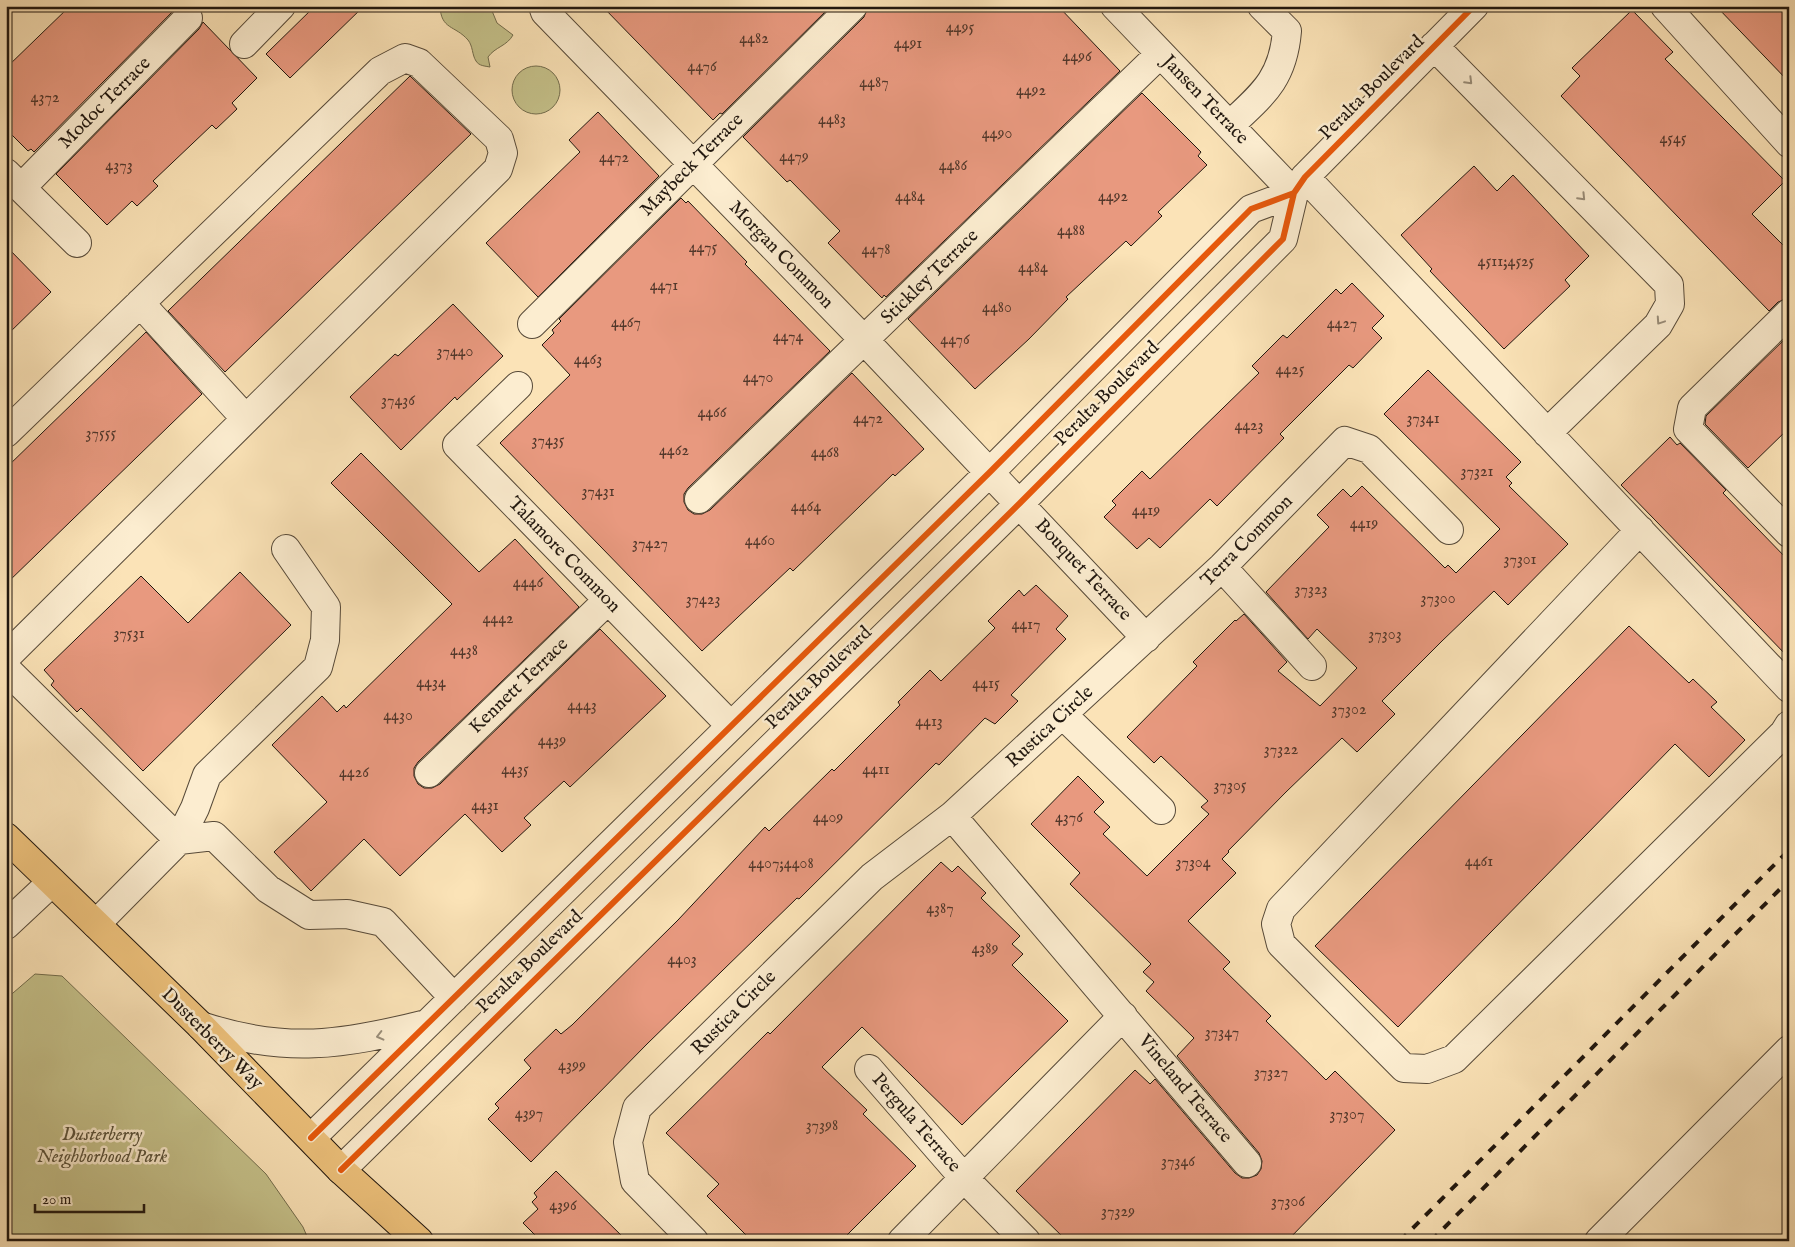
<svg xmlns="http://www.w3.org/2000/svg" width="1795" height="1247" font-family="'IM FELL English',serif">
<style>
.green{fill:#c5c18a;stroke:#726c4c}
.building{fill:#e8997f;stroke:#20170f}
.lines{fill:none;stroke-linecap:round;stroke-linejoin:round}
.minor-casing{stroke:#574a39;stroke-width:30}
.major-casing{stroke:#20170f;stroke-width:30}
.minor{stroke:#fcedd0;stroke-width:28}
.major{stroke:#eec27c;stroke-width:28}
.rail{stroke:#20170f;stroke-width:4;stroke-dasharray:9 9;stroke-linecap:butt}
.cycleway-casing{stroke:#fcedd0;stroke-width:9}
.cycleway{stroke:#e8590c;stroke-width:6}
.oneway{stroke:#998d79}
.labels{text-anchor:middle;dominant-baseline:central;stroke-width:5;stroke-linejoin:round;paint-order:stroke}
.number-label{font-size:16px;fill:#52382b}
.street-label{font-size:19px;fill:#20170f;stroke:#fcedd0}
.park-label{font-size:19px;font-style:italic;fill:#5a523a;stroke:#fcedd0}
</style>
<rect width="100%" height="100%" fill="#fbe3b7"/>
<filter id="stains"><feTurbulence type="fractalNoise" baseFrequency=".004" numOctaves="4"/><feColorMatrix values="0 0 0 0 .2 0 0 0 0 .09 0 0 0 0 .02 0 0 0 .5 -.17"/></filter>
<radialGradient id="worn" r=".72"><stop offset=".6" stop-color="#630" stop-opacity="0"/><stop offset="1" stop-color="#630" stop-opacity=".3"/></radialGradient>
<!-- green -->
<path class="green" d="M440,6H490L497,23L513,35C507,46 495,47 488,57L490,67C485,66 479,66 476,61C472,55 473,46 468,40C455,25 441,30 440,6Z
M512 90a24 24 0 1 1 48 0a24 24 0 1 1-48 0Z
M35,974L62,976L266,1174L303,1227L309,1241H6V999Z"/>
<!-- building -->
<path class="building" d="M70,6H178L34,152L31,149L28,151L6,129V68Z
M315,6H364L290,78L266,54Z
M602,6H831L722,114L720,113L713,120Z
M868,6H1058L1120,71L886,297L884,295L882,298L828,243L840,231L790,180L787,182L743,137L864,17Z
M1716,6H1789V82Z
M1632,10L1673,52L1665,59L1785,181L1752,214L1789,251V298L1778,302L1769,311L1561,96L1580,76L1572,68Z
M203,22L257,78L232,103L237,109L216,129L212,125L153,181L158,186L137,206L132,201L107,225L56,174L199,29Z
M410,76L471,134L225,372L168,311Z
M1142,93L1201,152L1198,156L1207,165L1158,212L1162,216L1131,246L1126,241L1066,297L1068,299L1029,339L975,389L908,319Z
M598,112L659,176L538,297L486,243L580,152L569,140Z
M1474,166L1497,191L1513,175L1589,256L1565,280L1570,286L1504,349L1430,271L1432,269L1401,235Z
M681,198L686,203L688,201L747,262L745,264L830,351L688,488L684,494V502L688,510L694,514H702L710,510L852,373L924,449L895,476L893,474L793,571L790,568L702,651L500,443L570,375L542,345L554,333L552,330L561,321L559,319Z
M6,246L51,292L6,336Z
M1352,283L1384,316L1372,328L1382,338L1353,368L1349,365L1280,434L1284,438L1217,506L1210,499L1160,548L1149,538L1137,549L1104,517L1116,505L1112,501L1142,471L1150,479L1259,373L1252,366L1283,335L1287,338L1336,289L1341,294Z
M453,304L503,356L457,400L455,397L401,450L350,397L395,354L398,356Z
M146,332L202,394L6,584V468Z
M1789,335V428L1748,468L1705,424L1706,416Z
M1428,370L1521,462L1506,477L1512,483L1509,486L1568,544L1508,605L1494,591L1442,641L1382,701L1395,714L1357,752L1342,738L1286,792L1228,851L1229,852L1222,859L1236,873L1188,921L1230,962L1223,969L1271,1016L1266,1021L1326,1080L1335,1071L1395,1130L1287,1241H1067L1016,1191L1135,1070L1150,1084L1155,1079L1235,1173L1242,1178H1249L1257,1175L1261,1169L1262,1161L1259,1153L1177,1056L1194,1038L1146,991L1154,982L1143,972L1151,964L1070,884L1080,873L1031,824L1078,776L1104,802L1094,812L1110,827L1103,834L1147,876L1209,814L1201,807L1208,801L1161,756L1154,763L1127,737L1197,666L1193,662L1235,620L1236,621L1244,614L1287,662L1278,671L1320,706L1357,668L1317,629L1308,639L1266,592L1329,527L1317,515L1343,489L1351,497L1362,486L1445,568L1448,565L1456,573L1500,529L1384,414Z
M1670,437L1677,445L1680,443L1726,490L1723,493L1789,561V658L1621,485Z
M361,453L479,572L515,539L579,607L418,762L414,768V776L418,784L424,788H432L440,784L600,629L666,696L570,787L564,781L524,818L531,825L502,852L465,814L400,876L364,839L311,891L274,852L327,802L272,745L322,696L337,712L344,705L346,708L452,604L331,483Z
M240,572L291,625L143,771L81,708L77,712L51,685L54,681L44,670L141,576L188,623Z
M1036,585L1068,616L1056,629L1066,639L1011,695L1018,701L995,724L985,718L939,765L936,763L799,899L797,898L647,1044L531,1162L488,1119L499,1108L495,1104L531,1068L524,1060L556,1029L561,1034L572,1025L678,920L765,827L769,831L832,769L834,771L900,705L898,702L930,670L941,681L995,628L988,621L1019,590L1024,596Z
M1629,626L1689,683L1693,679L1717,702L1711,707L1745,740L1709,777L1675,744L1398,1027L1315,946Z
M941,862L952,872L958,866L986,893L981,898L1020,936L1012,944L1023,954L1012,965L1068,1021L962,1125L862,1027L822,1067L867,1110L863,1114L916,1166L841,1241H752L707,1196L719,1184L666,1133L768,1032L770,1034Z
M556,1171L627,1241H541L523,1223L538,1209L532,1202L537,1197L534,1193Z"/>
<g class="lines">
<!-- minor casing -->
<g class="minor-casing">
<path id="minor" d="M543,6L545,12L865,341L1146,638
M1115,6L1294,193
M1665,6L1789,143
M244,44L281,6
M1434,46L1669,285L1670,304L1658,325L1547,433
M1230,125C1263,94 1283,79 1287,31L1262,6
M6,173L77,243
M1305,177L1789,688
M21,188L188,18
M140,303L246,419
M1789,313L1692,408L1688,429L1789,533
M532,324L853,6
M518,386L457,445L731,726
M6,433L380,71L405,58L419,63L499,139L503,153L498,169L6,657
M699,499L1160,54
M1640,530L1281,909L1276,924L1281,944L1404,1068L1427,1069L1454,1059L1784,733L1789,725
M1222,567L1312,666
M6,669L179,840L214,836L268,889L309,915L347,914L383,922L454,998
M1063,715L1161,810
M429,773L608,600
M952,816L1247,1163
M96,924L179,840L195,808L207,775L318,667L325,640L326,607L286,549
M6,925L52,882
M201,1026C285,1054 343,1045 426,1024
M869,1069L963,1177L1026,1241
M311,1138L990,472L1251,209L1294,193
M341,1170L1020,503L1283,239L1294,193L1305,177L1474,6
M694,1241L635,1181L628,1142L637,1108L872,877L952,816L1222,567L1345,441L1369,449L1449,530
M902,1241L1123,1016
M1599,1241L1789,1050"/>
</g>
<!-- major casing -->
<g class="major-casing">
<path id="major" d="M6,837L201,1026L341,1170L419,1241"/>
</g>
<!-- minor -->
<use href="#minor" class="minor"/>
<!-- major -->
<use href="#major" class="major"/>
<!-- rail -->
<path class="rail" d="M1400,1241L1789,850
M1431,1241L1789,880"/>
<!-- cycleway casing -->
<g class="cycleway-casing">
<path id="cycleway" d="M311,1138L990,472L1251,209L1294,193
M341,1170L1020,503L1283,239L1294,193L1305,177L1474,6"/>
</g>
<!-- cycleway -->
<use href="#cycleway" class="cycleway"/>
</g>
<!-- one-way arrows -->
<defs><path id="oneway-chevron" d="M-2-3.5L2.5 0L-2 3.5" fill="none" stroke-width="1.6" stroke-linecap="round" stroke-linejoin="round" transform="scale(1.25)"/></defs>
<g class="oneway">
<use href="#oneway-chevron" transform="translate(1469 81) rotate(45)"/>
<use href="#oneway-chevron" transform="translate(1582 197) rotate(46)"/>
<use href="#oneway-chevron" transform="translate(1660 321) rotate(124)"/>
<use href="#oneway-chevron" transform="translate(380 1036) rotate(166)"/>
</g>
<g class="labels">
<!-- number labels -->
<g class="number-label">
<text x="960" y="28">4495</text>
<text x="754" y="39">4482</text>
<text x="908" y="44">4491</text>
<text x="1077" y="57">4496</text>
<text x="702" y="67">4476</text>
<text x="874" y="83">4487</text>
<text x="1031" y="91">4492</text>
<text x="45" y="98">4372</text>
<text x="832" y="120">4483</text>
<text x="997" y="134">4490</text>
<text x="1673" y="139">4545</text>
<text x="794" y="157">4479</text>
<text x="614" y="158">4472</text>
<text x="119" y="166">4373</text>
<text x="953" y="166">4486</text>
<text x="910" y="197">4484</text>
<text x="1113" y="197">4492</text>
<text x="1071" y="231">4488</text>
<text x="703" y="248">4475</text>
<text x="876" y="250">4478</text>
<text x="1506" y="262">4511;4525</text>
<text x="1033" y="268">4484</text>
<text x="664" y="286">4471</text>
<text x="997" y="308">4480</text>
<text x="626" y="323">4467</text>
<text x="1342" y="324">4427</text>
<text x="788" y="337">4474</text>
<text x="955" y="340">4476</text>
<text x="455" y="352">37440</text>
<text x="588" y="360">4463</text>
<text x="1290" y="370">4425</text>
<text x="758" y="378">4470</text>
<text x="398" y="401">37436</text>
<text x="712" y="413">4466</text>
<text x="868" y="419">4472</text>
<text x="1423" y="419">37341</text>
<text x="1249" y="426">4423</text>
<text x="101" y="434">37555</text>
<text x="548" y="441">37435</text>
<text x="674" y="451">4462</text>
<text x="825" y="453">4468</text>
<text x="1477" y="472">37321</text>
<text x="598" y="492">37431</text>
<text x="806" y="507">4464</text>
<text x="1146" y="511">4419</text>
<text x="1364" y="524">4419</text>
<text x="760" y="541">4460</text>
<text x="650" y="544">37427</text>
<text x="1520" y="560">37301</text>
<text x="528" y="583">4446</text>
<text x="1311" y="590">37323</text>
<text x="1438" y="599">37300</text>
<text x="703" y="600">37423</text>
<text x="498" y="619">4442</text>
<text x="1026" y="625">4417</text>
<text x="129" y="634">37531</text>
<text x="1385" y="635">37303</text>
<text x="464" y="651">4438</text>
<text x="431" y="683">4434</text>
<text x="986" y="684">4415</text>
<text x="582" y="706">4443</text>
<text x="1349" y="710">37302</text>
<text x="398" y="716">4430</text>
<text x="929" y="722">4413</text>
<text x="552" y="741">4439</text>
<text x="1281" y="750">37322</text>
<text x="515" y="770">4435</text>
<text x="876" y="770">4411</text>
<text x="354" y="773">4426</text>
<text x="1230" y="786">37305</text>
<text x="485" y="806">4431</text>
<text x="828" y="818">4409</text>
<text x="1069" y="818">4376</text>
<text x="1479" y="862">4461</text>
<text x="1193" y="863">37304</text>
<text x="781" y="864">4407;4408</text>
<text x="940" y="909">4387</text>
<text x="985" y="949">4389</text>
<text x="682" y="960">4403</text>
<text x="1222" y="1033">37347</text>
<text x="572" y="1066">4399</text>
<text x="1271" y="1073">37327</text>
<text x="529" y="1114">4397</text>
<text x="1347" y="1115">37307</text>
<text x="822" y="1126">37398</text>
<text x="1178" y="1162">37346</text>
<text x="1288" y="1202">37306</text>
<text x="563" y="1206">4396</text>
<text x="1118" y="1212">37329</text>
</g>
<!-- street labels -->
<g class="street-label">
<text transform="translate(1372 88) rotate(-45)">Peralta Boulevard</text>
<text transform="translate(1205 100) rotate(46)">Jansen Terrace</text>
<text transform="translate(105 103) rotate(-45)">Modoc Terrace</text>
<text transform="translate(692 165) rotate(-45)">Maybeck Terrace</text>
<text transform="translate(781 255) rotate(46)">Morgan Common</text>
<text transform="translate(930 277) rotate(-44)">Stickley Terrace</text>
<text transform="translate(1107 394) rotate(-45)">Peralta Boulevard</text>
<text transform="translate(1247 541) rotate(-45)">Terra Common</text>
<text transform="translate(564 555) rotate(46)">Talamore Common</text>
<text transform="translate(1083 570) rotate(47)">Bouquet Terrace</text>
<text transform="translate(819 678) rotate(-44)">Peralta Boulevard</text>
<text transform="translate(519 686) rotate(-44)">Kennett Terrace</text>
<text transform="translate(1050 727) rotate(-43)">Rustica Circle</text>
<text transform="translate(530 962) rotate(-44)">Peralta Boulevard</text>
<text transform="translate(734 1013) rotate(-45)">Rustica Circle</text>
<text transform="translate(212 1039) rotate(45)">Dusterberry Way</text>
<text transform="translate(1185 1089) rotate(50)">Vineland Terrace</text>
<text transform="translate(916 1123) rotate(49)">Pergula Terrace</text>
</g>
<!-- park labels -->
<g class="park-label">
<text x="102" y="1135">Dusterberry<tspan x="102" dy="22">Neighborhood Park</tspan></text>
</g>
</g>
<!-- margin -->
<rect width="1795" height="1247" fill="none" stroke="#fbe3b7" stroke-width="25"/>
<rect x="8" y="8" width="1780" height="1232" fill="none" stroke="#20170f" stroke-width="2.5"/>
<rect x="12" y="12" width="1770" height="1222" fill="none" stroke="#20170f"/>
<!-- scale -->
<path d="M35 1204v8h109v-8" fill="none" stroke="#20170f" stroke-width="2.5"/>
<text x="42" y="1204" font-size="15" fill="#20170f" stroke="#fcedd0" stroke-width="4" paint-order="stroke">20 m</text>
<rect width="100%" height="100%" filter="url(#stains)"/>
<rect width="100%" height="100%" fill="url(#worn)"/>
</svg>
